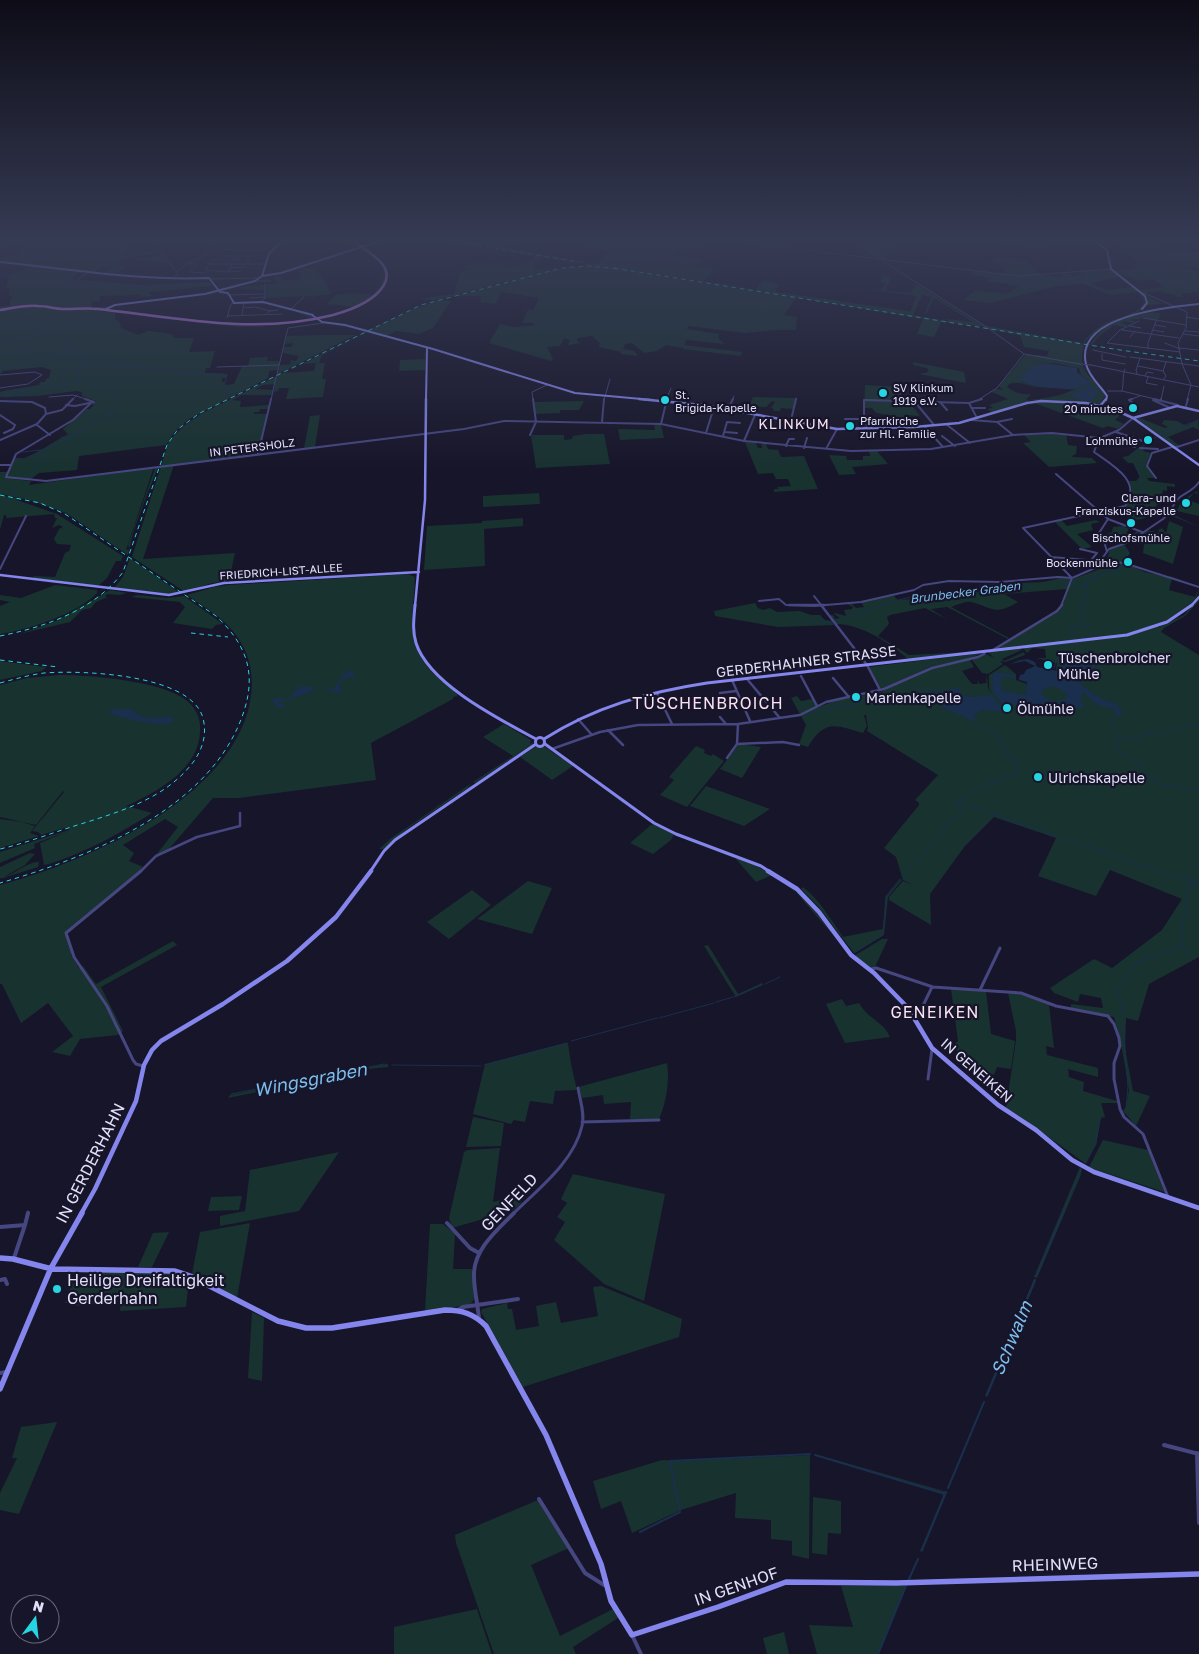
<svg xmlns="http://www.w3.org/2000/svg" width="1199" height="1654" font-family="'Golos Text',sans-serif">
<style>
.green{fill:#183230;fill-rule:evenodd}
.water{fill:#192f4d;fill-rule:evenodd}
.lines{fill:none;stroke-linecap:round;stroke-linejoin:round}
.stream-far1{stroke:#192f4d;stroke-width:1}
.stream{stroke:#192f4d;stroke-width:2}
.street-far4{stroke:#464681;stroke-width:1}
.street-far3{stroke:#464681;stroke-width:2}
.street-far2{stroke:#464681;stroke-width:2.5}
.street-far1{stroke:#464681;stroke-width:3}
.street{stroke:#464681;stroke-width:4}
.secondary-far4{stroke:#8486ee;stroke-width:2}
.secondary-far3{stroke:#8486ee;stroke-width:2.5}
.secondary-far2{stroke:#8486ee;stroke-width:3}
.secondary-far1{stroke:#8486ee;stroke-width:4.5}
.secondary{stroke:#8486ee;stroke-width:5.5}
.primary{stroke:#bc76ec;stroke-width:2.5}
.rail{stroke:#26d5e1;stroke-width:1;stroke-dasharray:4.5 4;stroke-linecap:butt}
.street-bridge{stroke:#464681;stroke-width:1}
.primary-bridge{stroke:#bc76ec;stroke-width:2.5}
.poi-dot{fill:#26d5e1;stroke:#171529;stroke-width:2}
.labels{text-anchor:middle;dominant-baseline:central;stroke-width:4.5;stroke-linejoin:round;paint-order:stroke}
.far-poi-label{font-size:11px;fill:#e2e0fb;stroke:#171529;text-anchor:end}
.far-street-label{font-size:11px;fill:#e2e0fb;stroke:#171529}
.far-water-label{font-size:12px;font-style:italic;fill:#7cbded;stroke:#171529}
.far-quarter-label{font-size:14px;letter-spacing:1px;fill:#fbe2f3;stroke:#171529}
.poi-label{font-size:14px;fill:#e2e0fb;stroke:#171529;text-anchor:start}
.street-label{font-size:14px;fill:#e2e0fb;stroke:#171529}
.quarter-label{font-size:16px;letter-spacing:1px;fill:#fbe2f3;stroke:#171529}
.near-street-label{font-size:16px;fill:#e2e0fb;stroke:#171529}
.near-poi-label{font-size:16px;fill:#e2e0fb;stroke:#171529;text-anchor:start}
.near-water-label{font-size:18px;font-style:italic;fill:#7cbded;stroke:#171529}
</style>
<rect width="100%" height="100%" fill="#171529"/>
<!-- green -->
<path class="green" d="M2,240L23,241L24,240H44L42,244H60L63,240H149L129,244L124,256L157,250L158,252L128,258L137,259L161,255L167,263L124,258L116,265L128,266L118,274L103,273L109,268L102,267L95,272L82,270L71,279L142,285L209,282L213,286L149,292L152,296L141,297L140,295L100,296V301L91,302L92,308L108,306L101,312L116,310L226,323L264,325L314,319L296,312L292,317L296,311L316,318C285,328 254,324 223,324L253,327L286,325L239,327L115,313V320L119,321L121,328L138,335L149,331L171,334L174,338H194L189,352L215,351L210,368H206L205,373L228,374L226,378H222V382H225V385L234,384L242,366L216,367L248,366L250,358L268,357L267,361H280L277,370L269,371L268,378L189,419L175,431L166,445L79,456L77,470L39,473L30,480L11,479L31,481L29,485L154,467L126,550L130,549L128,545L155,468H158L146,497L133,533L128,555L66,513L29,500L0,494V472H8L11,468L13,458L25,459L68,434L63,429L87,409H90L94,405L91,404L96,401L82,396V392L76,391L38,396L0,397V392L3,391L39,385L40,382H45L46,379L49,378L51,370L42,367L3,371L0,375V306H9L12,296L7,295L10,289L6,287L9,276L34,265L21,264V260L8,262L0,261V257L19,255L22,245L0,243Z
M341,240C359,240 375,257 386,270V281L376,295L355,307L327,304L335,295L350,293L373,295C396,270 379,255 352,248L353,247Z
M428,240H455L468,243L481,240H510L513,242L530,240L531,241L499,246L596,264L610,251L583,247L591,240L620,243L623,240H643L638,245L648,246L655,240H673L672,241L676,242L678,240H687L686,242L697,243L700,240H705L694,252L677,250L667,261L674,255L703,259L698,266L714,268L704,281L756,290L763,281L779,284L775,290L777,292L909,311L910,313L916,296L851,287L881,290L885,283L880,282L884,276L892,277L885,290L911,293L916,284L981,325L1082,343C1092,330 1107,320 1124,317L1098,330L1082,344L1084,345C1076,375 1095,376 1105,396L1100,404L1073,401L1028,400C1050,398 1070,395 1088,380L1081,375L1079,368C1062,366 1041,356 1028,372C1025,376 1023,377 1022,382L1041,389H1051C1037,392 1022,379 1009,384L1007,387C1014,392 1022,395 1030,394V396L1026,399L1029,401L993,413L987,409L993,408L989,405L1008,399L992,392L996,389L1003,390L999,386L1026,354L1047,356L1049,351L1024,347L1020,335L991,330L988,327L941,322L934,337L917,334L923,319L796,298L784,315L797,317L796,330H775L745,333L688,326L687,329L719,334L718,338L725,344L686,340L684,345L742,352L741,356L683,349V346L682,348L666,345L657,351L644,353L632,343L625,344L623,349L634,351L638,356L620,354L621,352L599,347L600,343L592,336L577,338L578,342L582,343L568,345L570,340L564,338L560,346L547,347L553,359L551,361L489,343L500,324L515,327L535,325L533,323H522L528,309L533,310L539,298L501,292L496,304L480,302L481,296H457L548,271L435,300L417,299L454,294L460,273L428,276L469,270L463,265L483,262L488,265L501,263L506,267L533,262V256L437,240L431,242ZM541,257L584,264L585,265L550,270L534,268V263ZM654,274L934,320L654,275ZM922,295L932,297L924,315L927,313L934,298L973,322L947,319L946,321L913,315Z
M852,240L892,245L888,251L892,254L887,255L886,257L890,258L889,260L876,258Z
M1109,240H1145L1165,251L1175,253L1199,252V269L1194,267H1189L1194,271H1199V292L1180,294L1184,297H1176L1174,294H1168L1160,291L1144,293L1149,297L1163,304L1147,305L1148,297L1139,290L1164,287L1153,279L1140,281L1114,271L1136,269L1133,265L1138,263L1120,245Z
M995,257L1026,260L1041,275C1049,275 1054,278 1063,277L1059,274L1069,273L1074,276L1083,274L1080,272L1110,269C1117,276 1146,291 1145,302C1145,306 1140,309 1139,312L1125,316C1133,312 1142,310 1144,301L1139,292L1110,295L1083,284L1057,286L990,303L963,300L976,290L1007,294L1019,286L988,281L992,278L973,275L974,274L971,273L973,271L1003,274L1005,271L1003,266L991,264ZM1118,277L1132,287L1107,290L1091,283Z
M303,268L314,269L323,278L332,294L316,296L311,302L314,296L266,298V285L265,290L242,289V287L279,283L275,281L273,277L279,276L286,281L293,279L299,281L300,278L296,277L302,276L298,272Z
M439,300L451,301L433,328L419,334L397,331L386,336L368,331L414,309Z
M1152,312L1161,314L1158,320L1141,317L1140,319H1131L1136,322L1131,323L1125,321L1121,323L1127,325L1125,327L1114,325L1099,336L1092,345L1180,358L1090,345C1102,323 1129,316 1152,312Z
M366,332L422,347C427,353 425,363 425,370L399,371L400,360L425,359L424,350L421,347L367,332L322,355L319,363H325L322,379H326L323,397L286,399L289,388H279L278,391L274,392L275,384L263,385L255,389L274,390L272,395H242L232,400L241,401L240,407L270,405L269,409H260L259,412H254V414H268L260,443L250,444L249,449L245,450V455L174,465L143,559L235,553L229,581L212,583L185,592L132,557L169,441L185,425L201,414L283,373L314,371L316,363L302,364Z
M321,335H355L278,374L280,365L294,364L290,363L291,360L296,361L299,356L283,353L284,347H292L293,343L285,344L287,336Z
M913,362L964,372L966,383L919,374L929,372L927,368L913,365Z
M865,385L901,387L902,401L909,402L920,416L906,415L909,421H898L896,416L876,413L872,408H864Z
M753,397L795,398L793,409L781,408L780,411H773L774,409L771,408L775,402L772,401L766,407L749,406Z
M584,401L579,410H560V413L535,414L533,402Z
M1045,401C1072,402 1096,405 1122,413L1115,420L1124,424L1118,429L1108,426L1103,428L1034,403Z
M320,415L315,447L304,448L310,416Z
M1137,417L1165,428L1168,427L1162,424L1164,420L1177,421L1186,426L1198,420L1199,430L1193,427L1168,437L1180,446L1174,448L1136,418Z
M654,425H661L664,438L620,440L618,429L655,430Z
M586,434H604L610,464L536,468L531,435H564V440L572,439L573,436Z
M1052,434L1066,435L1068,445L1077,446L1076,454L1072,456L1073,457L1092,458L1097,463L1049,467L1023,443L1031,442L1024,435Z
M745,442L756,443L758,448H762L761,443L766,444L768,449L778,450L781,457L804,456L818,489L774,492V489H778L777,487L791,486L788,479H776L773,473L758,474Z
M1138,448L1144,449L1143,451L1151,453L1146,465L1156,478H1147L1149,481L1175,484V487L1167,486V491L1163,490L1161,501L1154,508L1149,506L1146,509L1155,512C1140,522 1135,522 1119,513C1127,502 1137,498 1129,481H1136L1140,477L1133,463H1128L1122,457L1128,456Z
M869,451H877L888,464L852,467L856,474L839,475L829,455L846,456L847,460H863V456H870Z
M1197,491L1198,494L1194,493L1189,499L1191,501L1199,504V516L1177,511L1174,515L1199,527L1170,515L1175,508L1178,509L1180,504H1190L1189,499L1186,500V498Z
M539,493L540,504L483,507V496Z
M0,495L17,498V500L57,514L123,556L121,561H116L107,578L98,586L33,578L34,576L55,577L65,553L69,551L71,545L57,544L54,539L59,529L63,527L59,525L52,528L57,518H55L54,514L6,518L7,516L4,515L0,530Z
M523,518V526L484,529L485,566L424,570L427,526L482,523V521Z
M1061,520L1067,526L1096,520L1100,522L1091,524L1093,530L1077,534L1092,547L1082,549L1055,522Z
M1169,521L1183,527L1173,564L1143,553L1144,544L1140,535L1147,530L1160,533L1158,530L1162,528L1166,533Z
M1122,526L1129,529L1127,532L1128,534L1132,535L1137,531L1140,532L1119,545L1111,541L1113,540L1106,538L1107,534L1112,532L1113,527Z
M1124,544L1130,553L1124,562H1122L1145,572L1169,577L1170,576L1192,584L1172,578L1169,590L1195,597L1199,589C1196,607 1172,618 1157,625L1159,627L1184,615L1199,599V601L1185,616L1164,628L1161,632L1199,655V957L1149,984L1138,1021L1126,1018L1125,1049L1133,1091L1150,1096L1136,1126L1123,1111L1126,1108L1129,1089L1120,1038L1114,1017L1071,1008V1004L1103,1008L1101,998L1080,994L1078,1002L1054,993L1050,988L1094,959L1112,968L1162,930L1182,899L1110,870L1096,896L1038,876L1056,838L994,817L965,846L930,894L931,925L889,900V897L903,881L913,885L903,880L896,857L884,848L919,805V803L915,800L938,775L867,731L868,727L866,715H864L867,726L863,733C835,725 825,719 808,747L799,744L806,725L791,698L797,696L801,701L813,699L818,707L838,700L881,692L919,673L935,668L970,660L974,667L962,671L972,684H978L977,680L980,684L986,683L987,675L988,688L992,694L989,688V675L1005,665L1016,674V680L1027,684L1025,695H1020L1024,696L1046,686L1077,684L1074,679L1056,670L1057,663L1036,658H1046L1045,649L1032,648L1027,653L1024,649L1025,648L996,649L1060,609L1067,589L1004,594L1018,602C994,616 994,608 971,602C966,601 957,605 951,607L1009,638L1008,639L947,607L931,609L948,620L925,608L890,615L887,617L889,624L878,636L909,655L968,652L908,659C890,643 861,624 836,624L830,615H833L835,619L840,618L834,614L835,613L846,616L844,610L852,609L853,607L845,603H851L856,608L864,607L861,602L892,594L898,600L913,599L912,596L924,597L925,595L947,591L979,589L980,585L1043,582L1062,578L1073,579L1097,570L1107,559L1110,549Z
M130,558L180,593L170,594L114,588L123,577Z
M408,574L415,577C414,614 404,643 433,673C440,680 455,688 458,696L453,697V699L371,743L376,780L239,798H213L169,849L156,855L178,827L165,819L123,845L134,853L129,861L143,867L136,875L67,932L73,953L71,955L79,968L83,966L96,984L173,941L177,945L101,987L123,1031L117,1035L80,1039L70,1056L52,1052L73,1036L48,1003L21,1023L2,984H0V885C85,862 221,804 248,711C255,684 253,658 236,635C224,618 204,607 187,595L214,587L228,585Z
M55,585L97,590V593C77,614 28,630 0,634V606L10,602L0,600V595L21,598Z
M110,590L127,593L120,595L107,594L105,597H108L96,602L91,608L82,610L70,622L19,634L54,622Z
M137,595L168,598L184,596L223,624L216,625L212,629L173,623L185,607L180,602L131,597Z
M755,603L758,608L763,610L770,608L777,612L800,611L811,615H820L825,620L831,621L834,625L778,627L715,616L714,611Z
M1019,648L1022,650L1002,659L1004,661L1024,652L1025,655L1006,662L1000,661L1003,664L988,674L982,673L972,660L986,654L994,658L988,652Z
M982,653L968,659L930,667L883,689L879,688L869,667Z
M0,661L46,667L42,671L0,680Z
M59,675C92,675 161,681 186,700C196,708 201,719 200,730C200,769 157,792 126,806L152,813C120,833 87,852 52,863L44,865L40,843L69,831L34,844L35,848L0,863V852L69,830L68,827L41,835L38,832L32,831L64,792L63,791L36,825L0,817V685L27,678Z
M504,724L531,740L530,744L514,756L533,742L532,745L475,783L473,782L513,756L483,737Z
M739,744L761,747L742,778L720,769Z
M696,746L705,750L704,753L711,756L713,754L724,761L687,807L660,795L674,780L669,777Z
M535,747H545L561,758L563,757L650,823L573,766L552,780L520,757Z
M472,783L468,787L474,784L407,829L384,849H379L390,839L465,788L385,840L379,848L385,840Z
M706,786L770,809L744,826L690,806Z
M0,819L22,822L35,826L30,833L39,836L0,848Z
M655,824L736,857L734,858L674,835L671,840L653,854L630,843L651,825Z
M30,853L35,854L25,865L4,877C15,874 28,861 39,862L38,867L0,879L2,878H0V867Z
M738,858C789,879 806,897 838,941L796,892L772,875L756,882L736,859Z
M901,879L902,880L888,897L884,935L854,953L817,905L801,889L803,887C820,900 831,920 843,937L883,929L886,897Z
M528,881L552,888L532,934L477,919Z
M472,890L491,905L449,939L427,922Z
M882,939H888L875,967L869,968L854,956Z
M708,945L738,994L762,983L763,985L736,997L704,946Z
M951,989L986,991L991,1034L1015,1041L1011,1069L997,1067L994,1075L969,1066L971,1060L951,1047L958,1041Z
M1008,993L1021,994L1049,1004L1054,1048L1046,1046L1047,1055L1098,1068V1077L1068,1069L1069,1077L1084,1082L1083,1091L1117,1101L1118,1103H1101L1105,1117L1101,1118L1096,1144L1086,1164L1022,1118L1079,1162L1073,1159L1006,1108L1016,1040V1031Z
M842,999L846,1006L859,1003C868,1019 884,1022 890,1037L845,1043L826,1004Z
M565,1043H568L571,1064L577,1090L555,1091L553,1104L530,1101L525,1122L514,1120L511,1124L473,1114L485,1064Z
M667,1063C670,1081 666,1103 659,1119H630L631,1102L604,1104L603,1095L582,1098L578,1087Z
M381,1065H388V1067L369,1069L228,1098L230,1095Z
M473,1117L504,1123L501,1146L466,1147Z
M1103,1140L1148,1150L1164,1192L1092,1168L1163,1193L1161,1194L1095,1171L1089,1167Z
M500,1148L493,1202L513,1197L522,1202L514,1210L452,1228L449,1218L464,1152L468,1150Z
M339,1152L299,1211L220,1226V1216L245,1211L250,1170Z
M1080,1167L1082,1170L1080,1177L1037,1278L1034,1277Z
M573,1174L665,1194L644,1301L604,1284L554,1240L565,1222L557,1217L567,1203L561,1199Z
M242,1196L239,1210L208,1211L211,1197Z
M250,1223L237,1298L192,1274L200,1232Z
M430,1224H443L455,1234L453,1269H472L474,1299L470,1305L425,1311Z
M169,1232L152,1267H138L153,1233Z
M95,1271L170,1272L189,1278L186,1307L120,1311L121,1302L75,1306V1303H65L72,1283H88Z
M1034,1279L1036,1281L987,1397L985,1396Z
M601,1286L682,1319L679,1337L523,1387L481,1312L482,1309L507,1303L508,1309H512L516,1330L539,1326L536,1306L556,1302L561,1323L598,1316L593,1287Z
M252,1312L264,1318L262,1381L248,1378Z
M57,1422L19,1514L0,1510V1493L17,1458H12L21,1427Z
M815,1454L947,1492L922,1552L920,1551L943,1496L942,1492L814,1455Z
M810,1455L809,1559L792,1555V1541L771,1539V1520L735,1518L736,1493L681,1510L632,1533L621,1501L601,1509L593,1481L662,1460L678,1461Z
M813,1497L841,1501V1534L828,1533L827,1555L812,1553Z
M538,1500L569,1548L531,1565L560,1636L613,1609L618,1618L573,1647L576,1654H494L456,1543L455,1535Z
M841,1586H906L879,1654H817L809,1625L853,1627Z
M477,1609L492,1654H394V1627Z
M784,1632L789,1654H767L763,1638Z"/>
<!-- water -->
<path class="water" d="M1045,363L1077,368V372L1090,382C1076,392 1068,389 1052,388C1037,387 1032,387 1019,380L1032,366Z
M1089,385L1099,391L1095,393L1097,396L1091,401L1072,398L1073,394Z
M1079,656L1095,658L1099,663L1085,675L1069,672L1060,667L1063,662L1079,661Z
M1028,659L1035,662L1037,667C1050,670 1065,670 1075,679C1086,689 1100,700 1115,703L1123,713L1119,716L1116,715L1114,709L1098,705L1083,692L1081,696L1083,708H1056L1042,704L1004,706L993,692L992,677L996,672L1015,675V679L1005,676L1001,678V690L1025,695L1027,682L1019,680L1020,675L1024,674L1026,670L1035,666L1025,661L1010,664L1020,660ZM1052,686L1062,690L1067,695L1066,698C1058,704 1048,701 1042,694V690Z
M350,670L353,671L355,677L343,679L339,685L342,690C334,697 330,687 320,687C314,688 311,692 306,694C298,697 288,700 279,702V704L286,705L284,708L277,707L272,702L275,698C298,700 287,696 300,686C312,688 322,686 333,689L343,675Z
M957,688L960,690V694L970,697L992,695L1004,712L982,710L974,714L976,722L942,707L941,702L945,695V690Z
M111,709H131L139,715L149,718L172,717L175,720C165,730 124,718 111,714L109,712Z"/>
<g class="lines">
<!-- stream-far1 -->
<path class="stream-far1" d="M1125,240L1140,250L1155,267L1199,287
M1117,272L1152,267
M17,275L32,273
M0,277L16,275
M1189,280L1199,281
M989,281L1048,283
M1049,283L1114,273
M44,286L118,288L194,285
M25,306L29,299L27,297L44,286L37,282L39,280L36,281L32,274L39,271L37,270L67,240
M23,309L28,311L30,316L53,327L63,339L61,340L73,343L67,348H61L80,352L79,354L82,355L78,357L82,358V360L93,362L79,369L80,379L119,394V399L111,414L97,420L85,430L49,447L29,478
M305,314L313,318
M34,335L55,332
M0,341L31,336
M44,344L60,340
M14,353L42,345
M58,355L71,351
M94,363L126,365
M130,365L183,373L223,374L227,375L223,389L234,391
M0,369L56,356
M63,371H68
M70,371L78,370
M72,381L79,380
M63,389L66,383
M4,395L35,390
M7,397L69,382
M1160,434L1199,420
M61,437L67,438
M22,452L41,450
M16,458L23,459L44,450
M23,484L26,481
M13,495L16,493L13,492L15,489
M0,505L9,499
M1062,583L1069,582
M1072,583L1086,586
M796,620L832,622
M836,621C858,615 880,605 902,599C945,589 989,587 1033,586
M1067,639L1075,633L1070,629L1071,626H1089L1079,619L1083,615L1081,612L1084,603L1083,598L1088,595L1086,593L1087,579H1098L1093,577L1097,573L1103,575L1111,570L1120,569L1128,553L1123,545L1114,539L1116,536H1120L1122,528L1133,520L1131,513L1136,514L1134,506L1138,501H1146L1150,496C1136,489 1143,482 1138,471C1136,466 1132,461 1129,456L1156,437
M1054,668L1061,645
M887,697L934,689L945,692
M890,697L910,698L943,692
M813,712L884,698
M1117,714L1112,725L1118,737L1117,750L1142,767L1145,770V775L1162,784L1199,792
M1162,732L1199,725
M1119,740L1157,733
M959,800L962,803L1056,836
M1060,837L1174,876L1185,877L1199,882
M902,877L928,850L947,824L963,812L956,802L982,787L985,788L989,785L988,783L998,784L1000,777L1013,776L1019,773L1016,766L1018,763L1014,760L1017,759L1008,757L1007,753L1009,752L1002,748L997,735L976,723
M1180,947L1194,956
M854,953L883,935L886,896L900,879
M765,984L780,977
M734,997L761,985
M716,1002L733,997
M1122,1016L1119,989L1137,962L1180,947L1189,882L1199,885
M659,1018L714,1003
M1123,1021L1128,1087L1126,1108L1124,1110
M571,1041L657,1018
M392,1065L481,1066
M484,1065L567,1043
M231,1094L384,1064L388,1065
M1085,1163L1096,1144L1100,1118
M1062,1214L1081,1169"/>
<!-- stream -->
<path class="stream" d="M1037,1275L1063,1213
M987,1395L1035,1280
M815,1455L945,1494
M948,1488L984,1402
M640,1532L680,1512L670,1461L810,1454
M922,1550L946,1492
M909,1579L918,1559
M878,1654L906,1586"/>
<!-- street-far4 -->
<path class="street-far4" d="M150,240L177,272
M724,240L1019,276L1111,269
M851,240L877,257
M983,240L1031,245L1097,243
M1192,240L1199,242
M0,248L24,240
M211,249L272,251
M1191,253L1199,252
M226,256H251L247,263
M222,259L212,260L205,270L228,272
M232,259H239
M881,260L988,328L1024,354L1080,364
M190,264H197L190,272L205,273
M209,264H264
M232,264L228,272L241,271
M230,268L246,267
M175,278C180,263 197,260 210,253L214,240
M78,279L89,272
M211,279L260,278
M255,281H271
M265,284V294
M1144,293L1187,312L1186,328L1178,343L1182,364L1191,385L1187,400
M228,295L265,294V298L260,302
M250,298L265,297
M244,308L255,307L270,311L267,313
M291,309L304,297
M270,311L278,310
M242,315L244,303
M228,316L282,314
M1186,317L1199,319
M227,318L231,304L234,303
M1143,318L1186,325
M1139,321L1120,330L1107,343L1180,352
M1155,325L1166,327
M1130,326L1141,328
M1122,330L1179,338
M1152,330L1164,332
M1185,331L1199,332
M1183,334L1199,336
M1130,337L1135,331
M1165,343L1180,349
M1179,348L1199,350
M1148,349V343L1156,321
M1093,350L1126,357
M1102,354V360L1125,364
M1130,357L1199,366
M1091,365L1199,387
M1138,366L1163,371
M217,367L279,365
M277,374L288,328L323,323
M1137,374L1136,370L1140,358
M0,375L35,372L42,375L28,384L0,388
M1145,376L1147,372L1153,373
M1148,377L1146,383L1157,385
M1164,379L1166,376L1163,371L1166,362
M1108,391H1122L1159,400
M1122,391C1124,383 1122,377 1125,369
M49,397L73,395L89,400
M72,400L77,395
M271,400L276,377
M533,400L532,392L547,385
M604,400L610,379
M666,400L671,388
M732,400L734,396
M795,400L796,398
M864,400H876
M978,400L997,388L1024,354
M1129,400L1140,396
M1161,400L1164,386"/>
<!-- street-far3 -->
<path class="street-far3" d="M1132,399L1129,400L1134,404
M1154,399L1178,405
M1153,400L1168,407
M0,401L32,402L45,408L46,414L37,424L0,440
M1161,401V399
M915,402L934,425
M940,402L947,410
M91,403L73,420L16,454L6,477L46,481L464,429L504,421L661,424L744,441L851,451L931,449L1013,435L1052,433L1100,438L1119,430L1133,418
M66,405L75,406L94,402L85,399
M1186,406L1188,399
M972,408H985
M728,409L733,399
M46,414L62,410L73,399
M0,415L15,425L13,429L4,433
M977,418L969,403L982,399
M845,419H864
M791,420L796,399
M971,420L997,422L1013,435
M602,422L604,399
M997,422L1012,419
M661,424L667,399
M946,424L970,443
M37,425L50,435
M924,426L943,447
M868,428L864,419V400L969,403
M725,432L737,433
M1116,432L1149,443
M706,433L714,407
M530,435L536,422L533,399
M723,436L727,422L740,423
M942,436L955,446
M1104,437L1135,447
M744,441L755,415
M786,446L789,439H794
M804,448L807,438
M1140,448L1158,449
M1174,448L1199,440
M826,449L837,429
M258,454L271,399
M0,465H10
M1056,474L1108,519L1142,532
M1156,478L1147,466L1152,453L1172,447
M1023,528L1125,506C1143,481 1112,465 1094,452L1099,438
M1023,528L1071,577
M1080,549L1097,553L1092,559
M1107,552L1104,541L1099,533L1108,519
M1051,557L1124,563L1199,587
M0,569L26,516
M814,596L822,606
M759,601L779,599L786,605L814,606L861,602L914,590L923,585L949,581L1000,582L1058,577L1072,578
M1061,606L1072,578L1095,568L1109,549L1129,542L1163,519C1171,513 1173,503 1180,497C1187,492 1194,490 1199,482"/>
<!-- street-far2 -->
<path class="street-far2" d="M789,605H825
M821,605L867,665L880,690
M993,650L1057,611L1062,605
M801,676L817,706
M833,678L848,696
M747,679L779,717
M732,680L750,721
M657,693L672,724
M720,693L736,691
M720,717L726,724
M578,719L592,735
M608,730L623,745
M737,744L783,742L799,745
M552,749L600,732L638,725L738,724L800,715L826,702L884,689L932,668L978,657L984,654L985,651
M727,758L737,744L738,724
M140,872L156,856L197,837L240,826V813"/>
<!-- street-far1 -->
<path class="street-far1" d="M141,871L66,933L74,957L107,1006L133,1060L136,1064L143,1066
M871,969L876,968L933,987L1021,993L1056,1006L1108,1016L1114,1024L1119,1038L1120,1046L1114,1063V1079L1120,1109L1124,1117L1143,1134L1168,1197
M980,990L1000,948
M915,1018L918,1016L932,987
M928,1079L932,1049
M582,1122L659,1120
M28,1214V1212
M513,1214C538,1189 574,1162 582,1126C585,1114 580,1100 578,1088"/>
<!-- street -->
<path class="street" d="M447,1223L470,1248L479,1253
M25,1225L28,1213
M0,1227L25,1225L14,1258
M0,1280L5,1279L7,1284
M458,1310L463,1307L518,1299
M479,1319C478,1305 474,1291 474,1276C473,1250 497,1230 514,1213
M0,1373L6,1372
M1164,1445L1199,1454
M1197,1453L1199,1523
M539,1499L585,1573L604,1585L606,1584
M632,1635L641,1654"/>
<!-- secondary-far4 -->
<path class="secondary-far4" d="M1093,240L1107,250L1111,269L1145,296L1147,303L1142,309
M0,262C69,269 139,281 209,278L220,292L228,293L234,303L263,302L313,315
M262,276L281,273L383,240
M104,310L115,305L205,294L255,281L262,276L269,254L283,240
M312,315L322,322L345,325L433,349L575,393L653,400
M426,400L427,348
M1106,400L1107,396C1100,385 1089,377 1086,364C1074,316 1168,307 1199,304"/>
<!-- secondary-far3 -->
<path class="secondary-far3" d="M639,399L702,405L837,429L914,427L959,423L1027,403L1041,401L1086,403L1113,409L1133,418L1199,465
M1100,406L1106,399
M1133,418L1177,406L1199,411
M0,575L169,595L224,583L419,572
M415,606L425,500L426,399
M1191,606L1199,597"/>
<!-- secondary-far2 -->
<path class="secondary-far2" d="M415,605C414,618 412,630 416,643C429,684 499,719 536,739
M535.5 742a4.5 4.5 0 1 1 9 0a4.5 4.5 0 1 1-9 0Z
M544,739C594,707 648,692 707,683L1127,635L1167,622L1192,605
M545,744L654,823L676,834L761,866L770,872
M370,872L384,851L395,840L536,744"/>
<!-- secondary-far1 -->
<path class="secondary-far1" d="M768,871L797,889L819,912L851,955L874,973L908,1008L932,1048L998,1105L1036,1130L1072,1160L1094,1172L1199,1208
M81,1214L95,1189L136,1101L144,1065L152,1050L161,1041L223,1004L287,961L336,917L371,871"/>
<!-- secondary -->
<path class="secondary" d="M0,1258L13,1259L52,1269L175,1271L190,1276L278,1321L306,1328H332L445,1310C462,1310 474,1314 486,1326L546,1435L601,1564L611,1601L632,1635L718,1607L786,1582L896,1583L1199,1574
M0,1389L51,1268L82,1213"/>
<!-- primary -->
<path class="primary" d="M353,240L360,246
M0,310C12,308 25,305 38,306C47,306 55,309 64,309C76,309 87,308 99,309C177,318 254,335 333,315C351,310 374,302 384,285C394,267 374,256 362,247"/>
<!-- rail -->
<path class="rail" d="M444,240L579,262
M614,268L1120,350L1199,361
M0,495L40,503L65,514L216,616C245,643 257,671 244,711C213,808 90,857 0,883
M191,633L228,637
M0,636C45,627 95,610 123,572L167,445L178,429L200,413L421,305L562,268L588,266L621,269
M0,660L58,667
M0,683C15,679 29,675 44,673C82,670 191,674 203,718C207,734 203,748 194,761C164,802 111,814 65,829C44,836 22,844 0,849"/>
<!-- street-bridge -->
<path class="street-bridge" d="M1080,364L1091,365"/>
<!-- primary-bridge -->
<path class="primary-bridge" d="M360,246L362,247"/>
</g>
<!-- sky -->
<linearGradient id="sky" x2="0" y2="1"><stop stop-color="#0d0c17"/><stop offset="0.51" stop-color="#363b54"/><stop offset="1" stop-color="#363b54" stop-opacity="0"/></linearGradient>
<rect width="1199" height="471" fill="url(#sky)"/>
<!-- markers -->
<g class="poi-dot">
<circle cx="883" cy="393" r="5"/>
<circle cx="665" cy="400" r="5"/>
<circle cx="1133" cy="408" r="5"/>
<circle cx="850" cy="426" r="5"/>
<circle cx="1148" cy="440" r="5"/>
<circle cx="1186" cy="503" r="5"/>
<circle cx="1131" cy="523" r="5"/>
<circle cx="1128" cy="562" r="5"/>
<circle cx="1048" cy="665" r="5"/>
<circle cx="856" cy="697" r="5"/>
<circle cx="1007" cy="708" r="5"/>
<circle cx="1038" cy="777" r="5"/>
<circle cx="57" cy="1289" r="5"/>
</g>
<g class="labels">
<!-- far-poi labels -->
<g class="far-poi-label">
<text x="893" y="387" text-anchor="start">SV Klinkum<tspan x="893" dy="13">1919 e.V.</tspan></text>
<text x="675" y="394" text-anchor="start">St.<tspan x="675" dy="13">Brigida-Kapelle</tspan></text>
<text x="1123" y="408">20 minutes</text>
<text x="860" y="420" text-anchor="start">Pfarrkirche<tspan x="860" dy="13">zur Hl. Familie</tspan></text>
<text x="1138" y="440">Lohmühle</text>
<text x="1176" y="497">Clara- und<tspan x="1176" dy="13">Franziskus-Kapelle</tspan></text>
<text x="1131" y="537" text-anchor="middle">Bischofsmühle</text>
<text x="1118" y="562">Bockenmühle</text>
</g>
<!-- far-street labels -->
<g class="far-street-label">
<text transform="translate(252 447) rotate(-7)">IN PETERSHOLZ</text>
<text transform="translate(281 571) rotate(-4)">FRIEDRICH-LIST-ALLEE</text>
</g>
<!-- far-water labels -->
<g class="far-water-label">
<text transform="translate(965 592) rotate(-7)">Brunbecker Graben</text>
</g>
<!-- far-quarter labels -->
<g class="far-quarter-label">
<text x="794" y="423">KLINKUM</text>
</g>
<!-- poi labels -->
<g class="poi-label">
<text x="1058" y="657">Tüschenbroicher<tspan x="1058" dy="16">Mühle</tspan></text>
<text x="866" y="697">Marienkapelle</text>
<text x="1017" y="708">Ölmühle</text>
<text x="1048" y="777">Ulrichskapelle</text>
</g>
<!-- street labels -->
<g class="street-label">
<text transform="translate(806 661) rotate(-7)">GERDERHAHNER STRASSE</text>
<text transform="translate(977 1070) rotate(41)">IN GENEIKEN</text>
</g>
<!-- quarter labels -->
<g class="quarter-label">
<text x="708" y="703">TÜSCHENBROICH</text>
<text x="935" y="1012">GENEIKEN</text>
</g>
<!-- near-street labels -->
<g class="near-street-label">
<text transform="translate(90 1163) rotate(-63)">IN GERDERHAHN</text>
<text transform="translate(509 1202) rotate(-46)">GENFELD</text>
<text transform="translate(1055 1564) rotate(-2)">RHEINWEG</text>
<text transform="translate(736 1586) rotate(-19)">IN GENHOF</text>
</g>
<!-- near-poi labels -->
<g class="near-poi-label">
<text x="67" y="1280">Heilige Dreifaltigkeit<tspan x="67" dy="18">Gerderhahn</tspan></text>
</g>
<!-- near-water labels -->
<g class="near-water-label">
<text transform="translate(310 1079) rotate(-11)">Wingsgraben</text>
<text transform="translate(1011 1338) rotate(-67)">Schwalm</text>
</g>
</g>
<!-- north arrow -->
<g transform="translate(35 1619) rotate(15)"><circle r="24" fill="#171529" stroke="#68667d"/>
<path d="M0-4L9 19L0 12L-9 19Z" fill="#26d5e1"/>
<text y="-8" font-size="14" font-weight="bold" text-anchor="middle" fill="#e2e0fb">N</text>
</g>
</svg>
